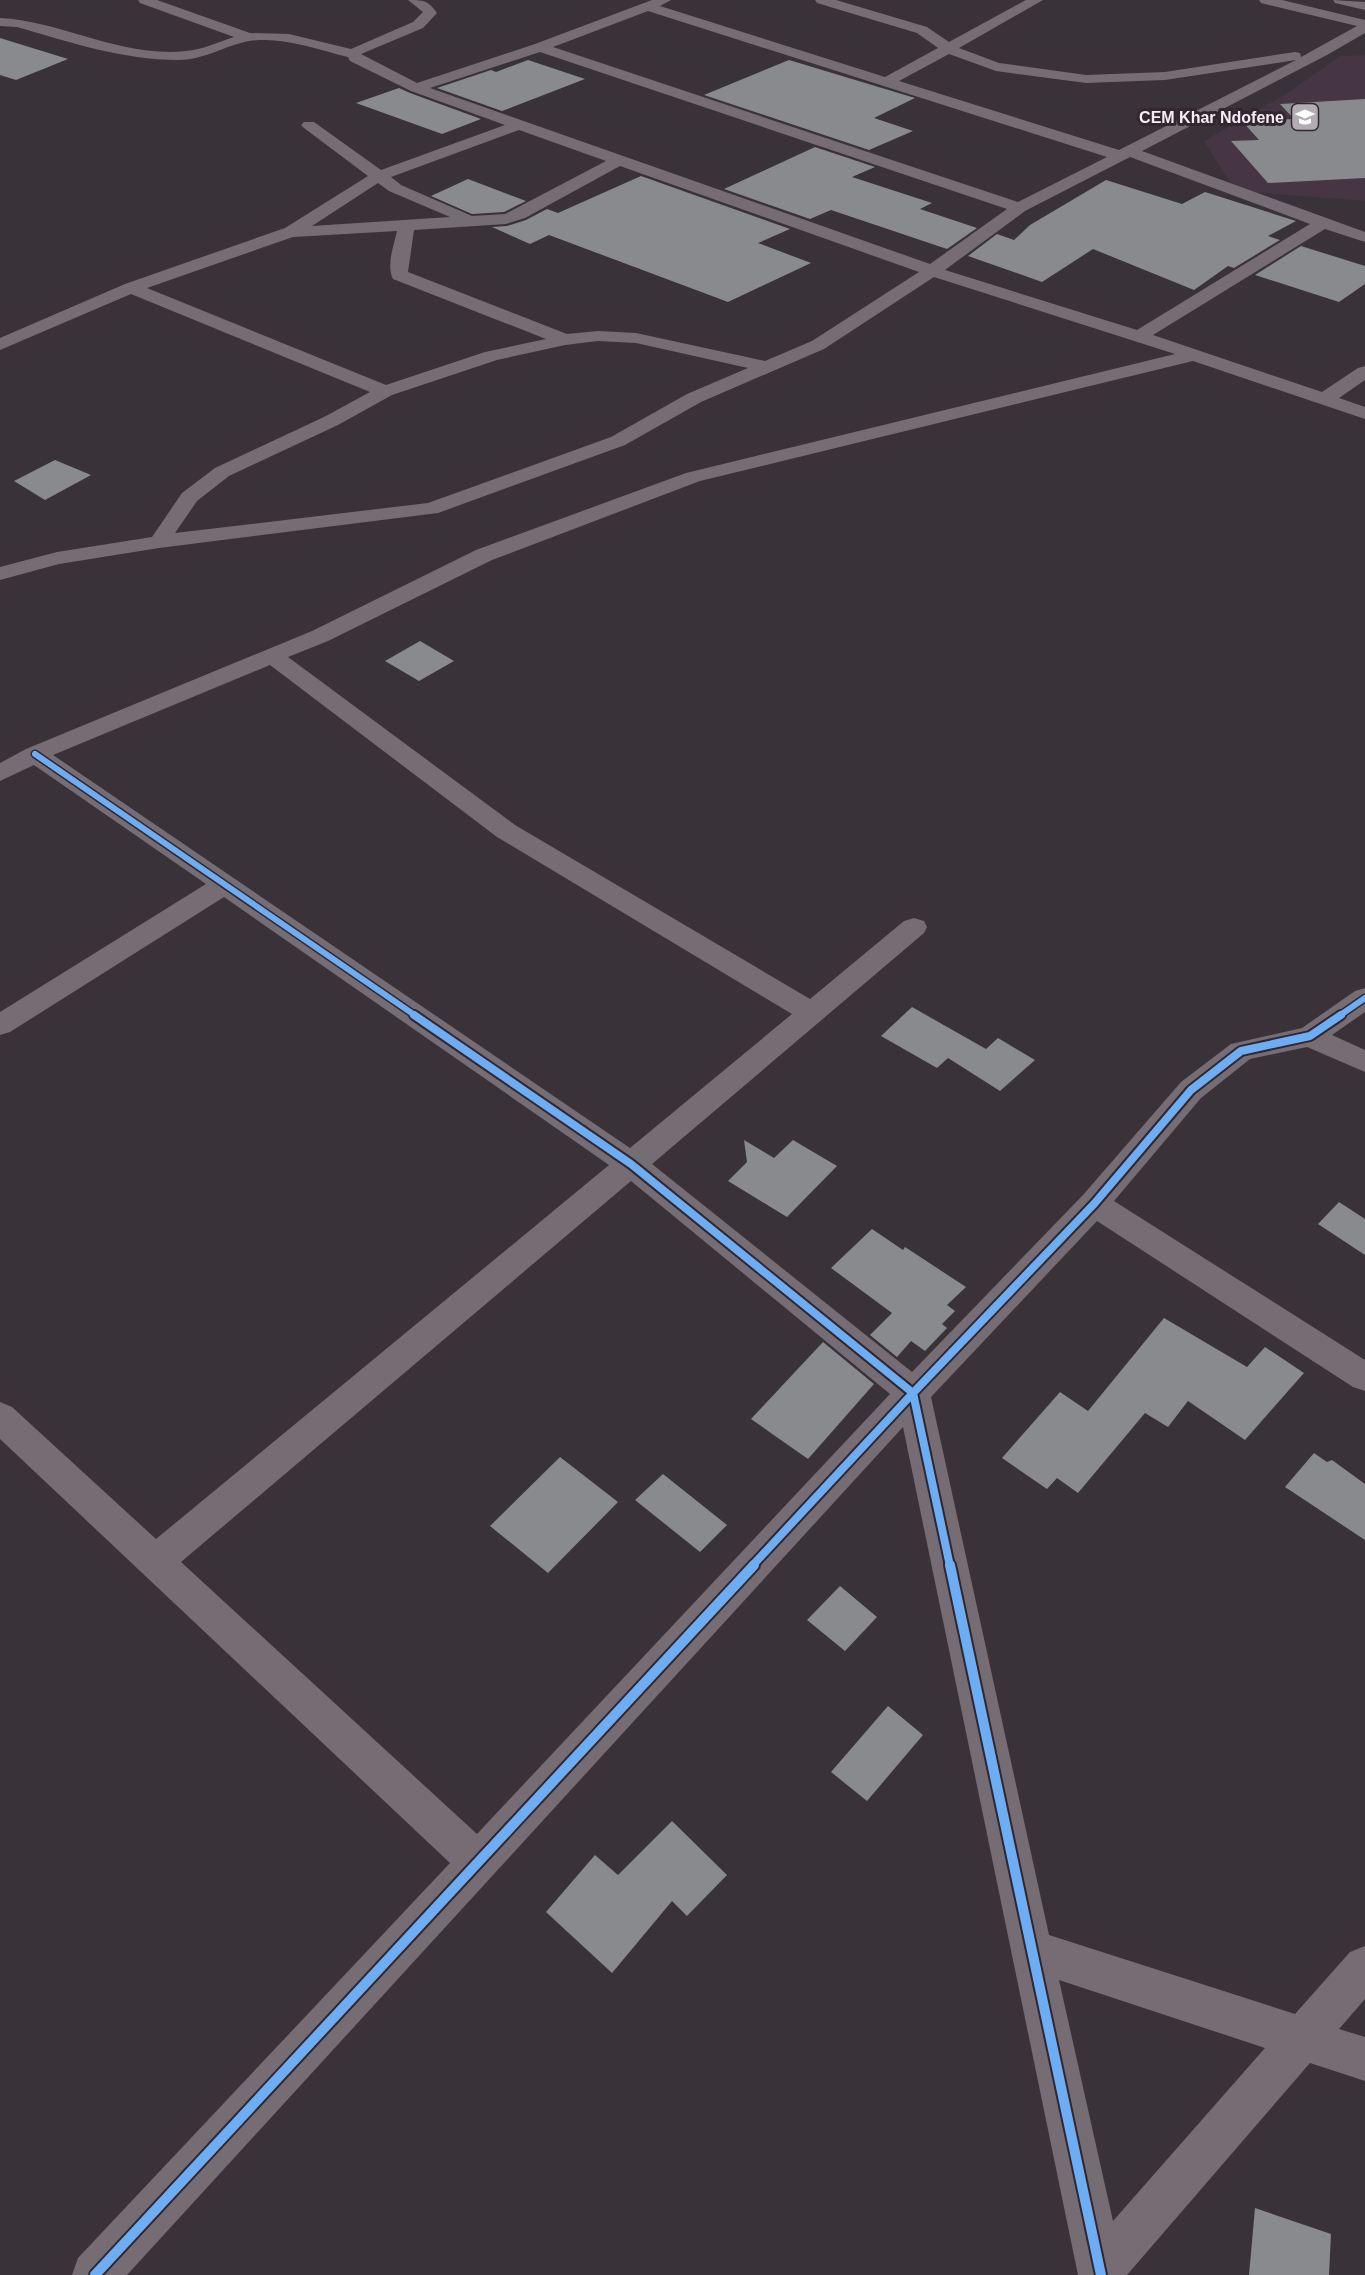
<svg xmlns="http://www.w3.org/2000/svg" width="1365" height="2275" font-family="Helvetica,sans-serif">
<style>
.built{fill:#463542}
.building{fill:#898a8d}
.lines{fill:none;stroke-linecap:round;stroke-linejoin:round}
.street{fill:#766d74;fill-rule:evenodd}
.primary{fill:#786e75;fill-rule:evenodd}
.cycleway-far2-casing{stroke:#32262f;stroke-width:9}
.cycleway-far1-casing{stroke:#32262f;stroke-width:12}
.cycleway-casing{stroke:#32262f;stroke-width:14}
.cycleway-far2{stroke:#6dadf4;stroke-width:6}
.cycleway-far1{stroke:#6dadf4;stroke-width:8}
.cycleway{stroke:#6dadf4;stroke-width:10}
.labels{text-anchor:middle;dominant-baseline:central;stroke-width:6;stroke-linejoin:round;paint-order:stroke}
.far-poi-label{font-size:16px;font-weight:bold;fill:#f5edf3;stroke:#32262f;text-anchor:end}
</style>
<rect width="100%" height="100%" fill="#393238"/>
<!-- built -->
<path class="built" d="M1365,55V201L1235,191L1204,141L1286,94L1340,56Z"/>
<!-- building -->
<path class="building" d="M0,38L68,59L16,80L0,75Z
M528,60L585,79L502,111L437,88L491,70L496,72Z
M789,60L915,98L874,118L913,131L869,150L704,95Z
M399,88L410,93L481,119L442,134L356,103Z
M1365,99V178L1268,183L1231,141L1259,140L1242,121L1294,119L1280,104Z
M815,147L875,167L852,177L932,203L920,209L977,228L947,249L831,210L810,219L724,189Z
M641,176L790,229L758,243L811,263L728,302L549,235L530,244L492,227L507,226L526,220L547,209L558,213Z
M468,179L526,201L504,212L472,214L431,196Z
M1106,180L1182,204L1205,192L1296,221L1268,236L1280,240L1234,268L1228,266L1194,290L1093,249L1042,282L968,256L997,234L1014,240L1030,225Z
M1301,246L1365,266V284L1339,302L1255,275Z
M55,460L91,475L45,500L14,481Z
M420,641L454,661L419,681L385,661Z
M912,1007L986,1049L998,1038L1035,1060L1000,1091L948,1058L937,1068L881,1036Z
M744,1140L774,1158L793,1140L837,1166L787,1217L728,1181L747,1162Z
M1339,1202L1365,1219V1255L1318,1224Z
M872,1229L903,1250L905,1247L966,1287L947,1305L955,1311L942,1324L947,1328L925,1351L911,1341L897,1357L870,1335L892,1313L831,1268Z
M1164,1318L1247,1367L1265,1347L1304,1373L1245,1440L1188,1401L1168,1427L1145,1413L1078,1493L1057,1478L1047,1489L1002,1458L1060,1392L1088,1411Z
M823,1342L874,1384L808,1459L751,1419Z
M1314,1453L1327,1462L1332,1460L1365,1484V1540L1285,1487Z
M560,1457L618,1502L548,1573L490,1526Z
M663,1474L727,1525L700,1552L635,1500Z
M840,1586L877,1617L845,1651L807,1620Z
M888,1706L923,1735L867,1801L831,1772Z
M672,1821L727,1875L687,1916L672,1901L612,1973L546,1912L595,1855L618,1875Z
M1255,2208L1331,2234L1329,2275H1249Z"/>
<g class="lines">
<!-- street -->
<path class="street" d="M138,0H157L250,33L289,34L351,49L413,22L423,12L408,0C423,0 428,0 437,13L423,28L361,54L417,83L535,44L652,0H671L660,6L885,77L938,48L917,33L817,3L815,0H836L927,27L949,42L1026,0H1043L959,48L999,63L1086,75L1165,72L1295,52L1300,53L1301,57L1357,26L1261,3L1259,0H1282L1365,20V33L1327,55L1142,151L1365,232V242L1325,229L1153,335L1322,392L1358,368L1365,366V380L1339,398L1365,407V419L1193,361L700,481L492,560L328,641L288,657L515,825L810,999L904,921L914,918L924,921L927,927L924,933L652,1164L912,1372L1083,1195L1181,1082L1231,1044L1302,1028L1355,991L1365,988V1012L1332,1035L1365,1050V1072L1307,1047L1250,1059L1201,1098L1114,1201L1365,1360V1391L1353,1387L1097,1221L931,1397L1049,1935L1295,2014L1350,1952L1365,1946V1999L1339,2029L1365,2037V2081L1310,2063L1127,2275H1078L903,1427L127,2275H72L78,2258L450,1863L0,1439V1402L12,1407L156,1539L609,1165L224,897L10,1032L0,1035V1012L206,884L34,765L0,781V763L26,749L312,631L476,550L686,473L1175,354L934,277L824,349L701,402L625,445L438,513L159,548L59,564L0,580V567L57,552L152,537L182,493L215,468L324,417L370,392L131,294L0,350V338L125,284L285,228L368,176L304,128L301,125L304,122H314L381,170L505,125L411,91L350,61L348,57C316,49 282,36 249,41C224,46 204,60 178,60C123,60 69,42 17,27L0,26V18C62,21 121,58 186,51C202,50 218,42 234,37L140,3ZM648,11L1107,157L1018,202L553,47ZM540,52L1007,209L930,264L430,88ZM949,54L996,71L1086,83L1165,80L1296,60L1119,150L899,81ZM519,130L606,161L505,214L472,216L401,185L391,177ZM1130,157L1310,224L1137,330L945,270L1025,211ZM620,166L919,272L812,341L765,361L636,333L598,331L567,334L408,272L414,230L506,224L525,218ZM378,183L389,191L450,217L312,226ZM397,231C394,245 386,265 393,279L546,339L485,352L386,385L147,288L293,237ZM598,341L636,343L748,368L687,394L611,437L428,503L175,533L197,501L229,476L338,425L392,395L497,360L565,345ZM270,665L497,837L792,1014L630,1148L53,755ZM631,1181L890,1394L477,1834L181,1562ZM1059,1980L1265,2048L1113,2221Z"/>
<!-- primary -->
<path class="primary" d="M1333,0L1365,2V10L1335,3Z"/>
<!-- cycleway-far2 casing -->
<g class="cycleway-far2-casing">
<path id="cycleway-far2" d="M35,754L416,1016
M1339,1016L1365,998"/>
</g>
<!-- cycleway-far1 casing -->
<g class="cycleway-far1-casing">
<path id="cycleway-far1" d="M414,1015L631,1164L913,1393L950,1566
M752,1566L913,1393L1094,1204L1191,1090L1241,1051L1310,1036L1341,1015"/>
</g>
<!-- cycleway casing -->
<g class="cycleway-casing">
<path id="cycleway" d="M950,1565L1101,2275
M95,2275L754,1565"/>
</g>
<!-- cycleway-far2 -->
<use href="#cycleway-far2" class="cycleway-far2"/>
<!-- cycleway-far1 -->
<use href="#cycleway-far1" class="cycleway-far1"/>
<!-- cycleway -->
<use href="#cycleway" class="cycleway"/>
</g>
<!-- icons -->
<defs>
<g id="school-square" transform="scale(1.5)"><rect x="-9" y="-9" width="18" height="18" rx="4" fill="#b3acb2" stroke="#32262f"/><path d="M0-5L7-2L0 1L-7-2ZM-4 1L0 2.5L4 1V4Q0 6-4 4Z" fill="#fff"/></g>
</defs>
<g fill-rule="evenodd">
<use href="#school-square" x="1305" y="117"/>
</g>
<g class="labels">
<!-- far-poi labels -->
<g class="far-poi-label">
<text x="1284" y="117">CEM Khar Ndofene</text>
</g>
</g>
</svg>
